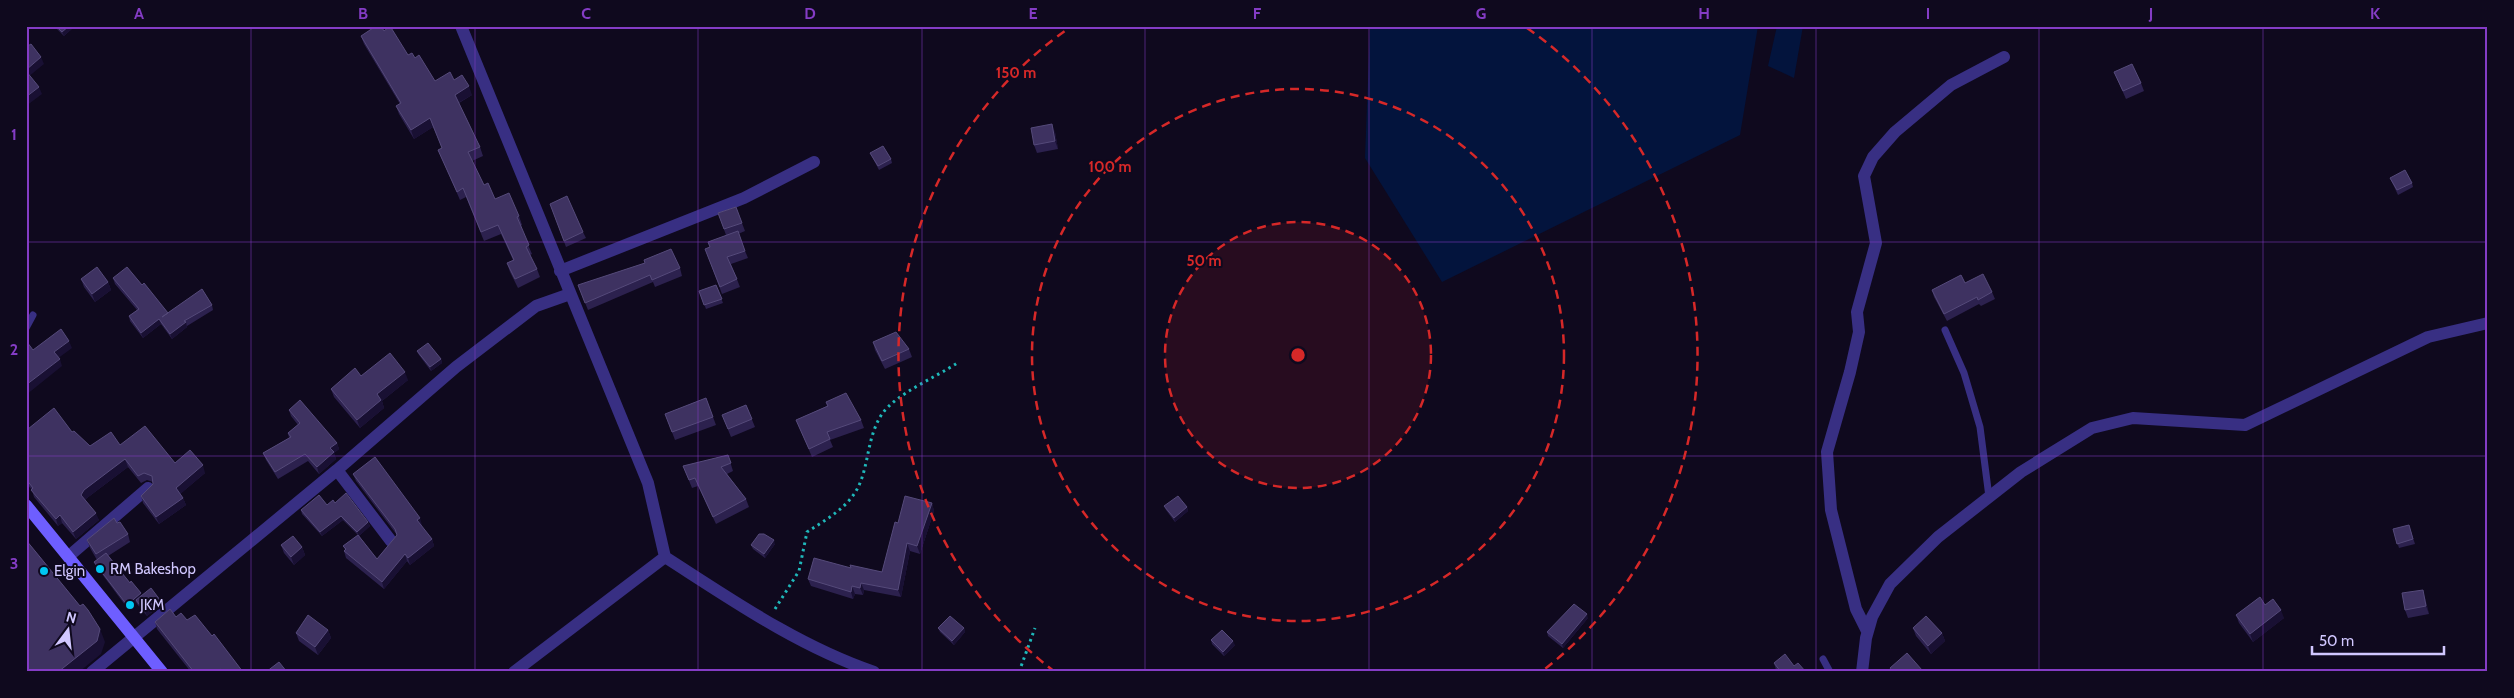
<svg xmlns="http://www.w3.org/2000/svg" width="2514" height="698" font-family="Cabin,sans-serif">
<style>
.water{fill:#03143d}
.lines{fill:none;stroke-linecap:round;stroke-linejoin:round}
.path{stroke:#1fb8ba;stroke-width:3;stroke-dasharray:2.5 4;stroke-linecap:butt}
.service{stroke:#382f83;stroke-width:7}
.minor{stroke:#382f83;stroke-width:12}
.secondary{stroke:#6e5eff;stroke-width:12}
.wall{fill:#2c214e}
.shaded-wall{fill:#191033}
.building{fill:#3e3261;stroke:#554a7a}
.grid{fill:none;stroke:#843cc5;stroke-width:1;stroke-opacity:0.55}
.ring{fill:none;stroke:#d62828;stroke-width:2.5;stroke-dasharray:9 6}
.poi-dot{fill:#00c7f2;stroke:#0f091e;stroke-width:2}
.labels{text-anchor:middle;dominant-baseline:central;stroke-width:4;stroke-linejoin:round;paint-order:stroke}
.poi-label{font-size:15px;fill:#d1c7ff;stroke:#0f091e;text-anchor:start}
.centre{fill:#d62828;stroke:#0f091e;stroke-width:2.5}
.ring-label{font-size:15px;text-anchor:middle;font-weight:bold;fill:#d62828;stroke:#0f091e;stroke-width:4;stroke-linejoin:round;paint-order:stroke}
.neatline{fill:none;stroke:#843cc5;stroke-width:2}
.grid-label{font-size:16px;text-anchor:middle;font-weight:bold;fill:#843cc5}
</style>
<rect width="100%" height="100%" fill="#0f091e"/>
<!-- water -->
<path class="water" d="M1370,26H1758L1740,135L1442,282L1365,158Z
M1777,26H1803L1794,78L1768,66Z"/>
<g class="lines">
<!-- path -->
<path class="path" d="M775,609L799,571L807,532C827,519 851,506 860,483C869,461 868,435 882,414C897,393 935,378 957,363
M1019,672L1035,628"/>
<!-- service -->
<path class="service" d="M26,328L33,315
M1945,330L1964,373L1980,427L1989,497
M1823,659L1830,672"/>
<!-- minor -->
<path class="minor" d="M461,26L648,483L665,557C732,600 798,646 874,672
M560,271L744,198L814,162
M337,470L391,541
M69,556L148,488
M1867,631L1856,609L1831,510L1827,452L1850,372L1859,332L1857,312L1876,243L1864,176L1873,157L1895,132L1951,85L2004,57
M92,672L337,470L456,367L536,306L570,294
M514,672L665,557
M1862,672L1866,638L1872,617L1890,584L1938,537L2021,472L2092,428L2133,418L2245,425L2428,337L2488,323"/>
<!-- secondary -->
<path class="secondary" d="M26,505L162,672"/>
</g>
<!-- wall -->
<path class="wall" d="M54,26H75L64,36Z
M384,31L408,55L415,58L435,81L454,80L472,95L459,103L480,147L483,156L472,161L484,185L495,199L519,216L522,225L520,226L532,254L530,255L537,269L540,277L518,288L510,272L507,263L513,260L501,234L484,241L466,197L460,200L438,150L442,148L433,127L414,139L399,114L396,106L400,104L364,44L361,36Z
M2114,72L2141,83L2144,91L2126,99Z
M1055,132L1058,149L1037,153L1034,145Z
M870,153L891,159L892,163L879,170Z
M2390,178L2412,183L2413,187L2398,195Z
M550,204L583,232L586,238L566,247Z
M736,207L745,231L738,234L748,258L731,264L740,287L722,294L705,249L710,247L726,235L718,213Z
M680,268L682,276L655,287L653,282L588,310L578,285Z
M113,278L142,285L168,313L212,305L213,310L187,326V327L172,339L161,324L143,338L130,321L129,316L137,310L115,284Z
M81,279L108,282L111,290L95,302L84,287Z
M1965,283L1992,292L1995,299L1981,306L1979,304L1947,321L1934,297L1932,290Z
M716,285L723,303L706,309L699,291Z
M873,342L909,349L912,357L885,369L875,350Z
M417,351L441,359L442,363L431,371L419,355Z
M361,376L408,380L382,401L384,408L360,428L334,397L331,389Z
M706,398L716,425L675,440L665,414Z
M826,402L861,420L864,428L830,440L833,447L812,457L796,420L827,406Z
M746,405L755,427L731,437L722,415Z
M289,410L337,443L339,449L334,453L336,459L319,474L308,461L278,479L266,460L263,453L289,438L288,433L298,425L291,416Z
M26,427L28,429L72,432L90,446L120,445L205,473L180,494L183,498L186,505L159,524L143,503L141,496L153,484V482L147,480L141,483L128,467L87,498L85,500L99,520L76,539L62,523L58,526L34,497L32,490L26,483Z
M728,455L733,471L727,474L746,499L749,507L716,524L698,486L692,488L683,466Z
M353,474L422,525L421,526L432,539L434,546L410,565L407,561L384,589L346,558L344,551L345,550L343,546L358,535L343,520L322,536L302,514L301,510L335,503L368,522L370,526L359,536L377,559L397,535L356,481Z
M932,503L934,511L920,554L910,551L901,597L864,590L863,595L855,594L853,599L811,586L808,579L851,568L882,572L898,523Z
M1164,506L1187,507L1188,511L1175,522L1166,510Z
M117,523L128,534L130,542L108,556L130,583L142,596L160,600L162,604L147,616L137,604L136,602L128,609L96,566L94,562L97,560L90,548L87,540Z
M2409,525L2415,544L2399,548L2393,529Z
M775,544L765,558L753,549L751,545Z
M281,545L302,547L305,555L294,565L284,553Z
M2425,598L2429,614L2408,618L2405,610Z
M2265,605L2284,618L2253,642L2239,623L2236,615Z
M176,617L187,620L212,636L243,672H191L157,629L155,622Z
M1588,618L1563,648L1548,636L1547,632Z
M938,628H964L965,632L954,645L940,632Z
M1913,628L1942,633L1945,641L1931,654L1916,636Z
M328,630L331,638L318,655L299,641L296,633Z
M1211,640L1235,645L1224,656L1212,644Z
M1774,663L1794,666L1806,672H1778L1776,670Z"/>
<!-- shaded-wall -->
<path class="shaded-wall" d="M69,26H75L64,36L62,32Z
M41,57L44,64L28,77L26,73V70Z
M469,86L472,95L458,103L455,95Z
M39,87L42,94L26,106V97Z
M430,118L433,127L414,139L411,130Z
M1052,124L1055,132L1058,149L1055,141Z
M26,131L29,137L26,139Z
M108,282L111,290L95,302L92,294Z
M159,319L161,324L143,338L141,333Z
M186,322L187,327L172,339L170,334Z
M69,341L72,348L57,359L54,352Z
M60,359L62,366L26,395V385Z
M441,359L442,363L431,371L430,367Z
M405,372L408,380L382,401L384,408L360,428L357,420L377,394Z
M337,443L339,449L334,453L336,459L319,474L317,467L330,448Z
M125,459L128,467L87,498L84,502L81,495L84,490Z
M203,465L205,473L179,495L176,488Z
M183,498L186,505L159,524L156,517Z
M932,503L934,511L920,554L917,546Z
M1187,507L1188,511L1175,522L1174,518Z
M96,513L99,520L76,539L73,532Z
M60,515L62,523L58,526L56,519Z
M341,516L343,520L322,536L320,532Z
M420,518L422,525L419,527L417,520Z
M368,522L370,526L359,536L357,532Z
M432,539L434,546L410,565L408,558Z
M774,540L775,544L765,558L764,554Z
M907,543L910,551L901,597L898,590Z
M302,547L305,555L294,565L291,557Z
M405,554L407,561L384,589L382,582Z
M861,583L864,590L863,595L860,588Z
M852,586L855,594L853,599L851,592Z
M2423,590L2429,614L2426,606Z
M141,593L142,597L136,600V602L128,609L127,605Z
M160,600L162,604L147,616L145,612Z
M2281,610L2284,618L2253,642L2250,634Z
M1587,614L1588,618L1563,648L1562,644Z
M964,628L965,632L954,645L952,641Z
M100,629L105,642L101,654L79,672H58Z
M328,630L331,638L318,655L315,647Z
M1942,633L1945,641L1931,654L1928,646Z
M1233,641L1235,645L1224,656L1223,652Z"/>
<!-- building -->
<path class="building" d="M56,26H69L62,32Z
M376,26H381L384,31L390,26L408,55L412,53L415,58L419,55L435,81L450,72L454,80L462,75L469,86L455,95L480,147L468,152L484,185L488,183L495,199L509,193L519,216L517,217L529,245L526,247L537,269L515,279L507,263L514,260L498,225L481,232L463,188L457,192L438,150L442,148L430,118L411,130L396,106L401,103L361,36Z
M31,44L41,57L26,70V47Z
M2132,64L2141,83L2123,91L2114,72Z
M26,71L39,87L26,97Z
M1052,124L1055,141L1034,145L1031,128Z
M883,146L891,159L878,166L870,153Z
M2405,170L2412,183L2397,190L2390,178Z
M567,196L583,232L564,241L550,204Z
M736,207L742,223L724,229L718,213Z
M738,231L745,251L727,257L737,279L720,287L705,249L710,247L708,242Z
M671,249L680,268L652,280L650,275L585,303L578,285L645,263L644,260Z
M97,267L108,282L92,294L81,279Z
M127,267L142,285L144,283L168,313L162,317L202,289L212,305L184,321L186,322L170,334L159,319L141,333L129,316L139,309L113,278Z
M1983,274L1992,292L1978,300L1977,297L1944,314L1932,290L1961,275L1965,283Z
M716,285L722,299L704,305L699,291Z
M61,329L69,341L54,352L60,359L26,385V342H27L33,350Z
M896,332L909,349L882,361L873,342Z
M428,343L441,359L430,367L417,351Z
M390,353L405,372L377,394L381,400L357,420L331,389L355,368L361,376Z
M846,393L861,420L827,432L830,439L809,449L796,420L828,406L826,402Z
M706,398L713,417L672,432L665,414Z
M300,400L337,443L330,448L334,452L317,467L305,454L275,472L263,453L291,437L288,433L300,423L289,410Z
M746,405L752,419L728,429L722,415Z
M54,408L72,432L74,431L90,446L111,432L120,445L145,426L175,463L190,450L203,465L176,488L183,498L156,517L141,496L153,484L152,476L144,473L138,476L125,459L84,490L81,495L96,513L73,532L60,515L56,519L31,490L33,488L26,479V427L28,429Z
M728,455L731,463L721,467L746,499L713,517L695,478L689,480L683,466Z
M375,457L420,518L417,520L432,539L408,558L405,554L382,582L344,551L346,549L343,546L358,535L377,559L397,535L395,529L353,474Z
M346,493L368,522L357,532L341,516L320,532L301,510L319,495L327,505L333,500L335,503Z
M905,496L932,503L917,546L907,543L898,590L861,583L860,588L852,586L851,592L808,579L814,558L851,568L850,565L882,572L895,522L898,523Z
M1178,496L1187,507L1174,518L1164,506Z
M114,518L117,523L120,522L128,534L96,554L87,540Z
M2409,525L2413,539L2397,544L2393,529Z
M759,534H764L774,540L764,554L751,545Z
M293,536L302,547L291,557L281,545Z
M26,540L80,606L83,604L88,610L100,629L97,641L58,672H26Z
M106,553L130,583L131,581L141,593L127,605L94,562Z
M151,588L160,600L145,612L136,600Z
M2423,590L2426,606L2405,610L2402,593Z
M2260,597L2265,605L2273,599L2281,610L2250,634L2236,615Z
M1574,604L1587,614L1562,644L1547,632Z
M170,609L176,617L181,613L187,620L195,615L212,636L214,634L243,672H222L221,669L217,672H194L155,622Z
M308,615L328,630L315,647L296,633Z
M950,616L964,628L952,641L938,628Z
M1926,616L1942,633L1928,646L1913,628Z
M1222,630L1233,641L1223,652L1211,640Z
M1907,653L1922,670L1921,672H1893L1890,668Z
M1785,654L1794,666L1798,663L1806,672H1781L1774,663Z
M279,662L287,672H266Z"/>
<!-- grid -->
<path class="grid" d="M251,26V672M475,26V672M698,26V672M922,26V672M1145,26V672M1369,26V672M1592,26V672M1816,26V672M2039,26V672M2263,26V672M26,242H2488M26,456H2488"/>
<!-- distance rings -->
<circle cx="1298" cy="355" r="133" fill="#d62828" fill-opacity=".12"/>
<g class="ring">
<circle cx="1298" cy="355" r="133"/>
<circle cx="1298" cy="355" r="266"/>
<path d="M1055 672A399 399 0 0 1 1069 28M1527 28A399 399 0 0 1 1541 672"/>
</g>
<!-- markers -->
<g class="poi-dot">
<circle cx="100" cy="569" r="5"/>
<circle cx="44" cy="571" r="5"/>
<circle cx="130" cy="605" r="5"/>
</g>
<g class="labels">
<!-- poi labels -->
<g class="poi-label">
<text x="110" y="569">RM Bakeshop</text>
<text x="54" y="571">Elgin</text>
<text x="140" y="605">JKM</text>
</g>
</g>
<circle cx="1298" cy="355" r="8" class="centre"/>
<g class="ring-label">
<text x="1016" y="78">150 m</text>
<text x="1110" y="172">100 m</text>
<text x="1204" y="266">50 m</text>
</g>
<!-- border -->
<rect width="2514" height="698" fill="none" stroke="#0f091e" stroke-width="55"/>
<!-- north arrow -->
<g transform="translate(68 630) rotate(15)" stroke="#0f091e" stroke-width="4" paint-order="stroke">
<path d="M0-4L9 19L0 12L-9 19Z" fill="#d1c7ff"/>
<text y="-8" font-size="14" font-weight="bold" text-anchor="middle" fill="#d1c7ff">N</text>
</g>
<!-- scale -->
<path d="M2312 646v8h132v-8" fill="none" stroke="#d1c7ff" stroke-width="2.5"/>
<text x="2319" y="646" font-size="15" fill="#d1c7ff" stroke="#0f091e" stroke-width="4" paint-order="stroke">50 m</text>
<rect x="28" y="28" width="2458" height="642" class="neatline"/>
<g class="grid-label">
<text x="139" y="19">A</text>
<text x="363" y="19">B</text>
<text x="586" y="19">C</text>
<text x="810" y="19">D</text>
<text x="1033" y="19">E</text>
<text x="1257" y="19">F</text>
<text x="1481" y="19">G</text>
<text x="1704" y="19">H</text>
<text x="1928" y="19">I</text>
<text x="2151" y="19">J</text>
<text x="2375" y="19">K</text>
<text x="14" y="140">1</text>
<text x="14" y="355">2</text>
<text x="14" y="569">3</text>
</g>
</svg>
